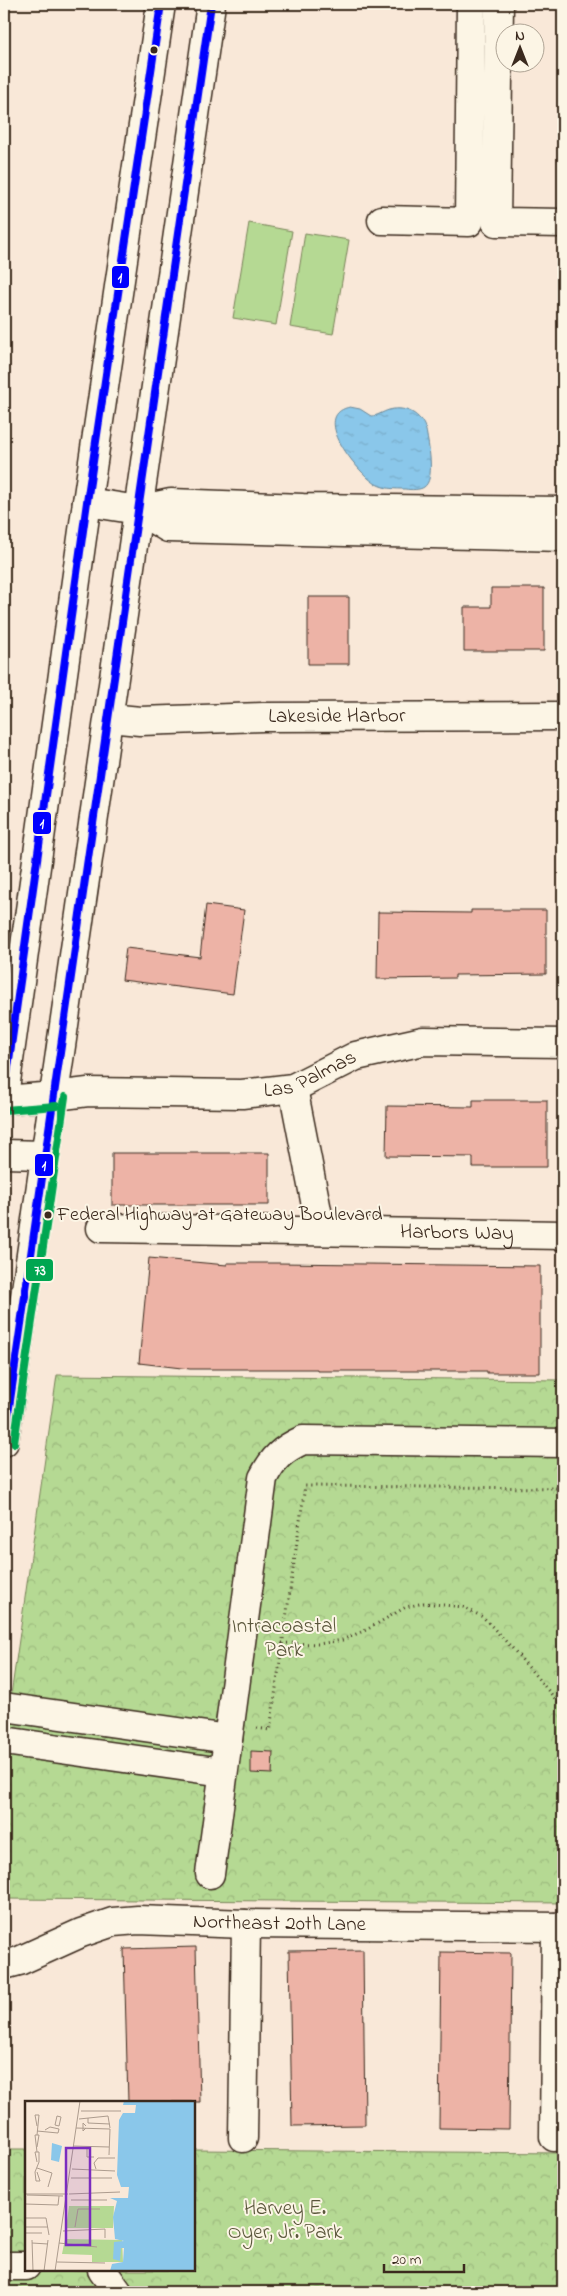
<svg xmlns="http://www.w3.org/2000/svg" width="567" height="2296" font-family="'Indie Flower',sans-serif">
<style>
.grass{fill:#b5d993;stroke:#788258}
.forest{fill:url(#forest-crowns);stroke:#788258}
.water{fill:url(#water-ripples);stroke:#6a8898}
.building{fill:#edb3a6;stroke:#3b2a1e}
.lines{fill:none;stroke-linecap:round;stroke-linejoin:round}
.minor-casing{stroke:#3b2a1e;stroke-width:31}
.major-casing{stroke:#3b2a1e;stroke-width:31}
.path{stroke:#3b2a1e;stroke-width:3;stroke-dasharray:1 4;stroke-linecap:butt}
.minor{stroke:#fcf5e5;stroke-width:28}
.major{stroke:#fcf5e5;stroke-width:28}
.bus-1-casing{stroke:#fcf5e5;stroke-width:11}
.bus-2-casing{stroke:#fcf5e5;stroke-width:11}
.bus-1{stroke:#00f;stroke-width:8}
.bus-2{stroke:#00a651;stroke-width:8}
.bus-dot{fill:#3b2a1e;stroke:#fcf5e5;stroke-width:2}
.labels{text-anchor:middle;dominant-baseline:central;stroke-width:4;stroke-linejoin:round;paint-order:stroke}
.bus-label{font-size:20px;fill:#3b2a1e;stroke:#fcf5e5;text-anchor:start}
.street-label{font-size:21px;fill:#3b2a1e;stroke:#fcf5e5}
.park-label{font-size:21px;fill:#5a563b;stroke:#fcf5e5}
.inset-road{fill:none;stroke:#ad9c8e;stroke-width:1}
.view{fill:#7b2cbf;fill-opacity:0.15;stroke:#7b2cbf;stroke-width:2.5}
.inset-edge{fill:none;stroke:#3b2a1e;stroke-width:2.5}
.line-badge{stroke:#fcf5e5;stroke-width:2}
.badge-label{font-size:14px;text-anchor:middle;font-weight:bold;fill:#fff}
</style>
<defs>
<pattern id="forest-crowns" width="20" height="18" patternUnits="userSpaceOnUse" patternTransform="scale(1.25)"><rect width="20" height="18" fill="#b5d993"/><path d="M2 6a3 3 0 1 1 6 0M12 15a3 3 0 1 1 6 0" fill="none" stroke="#9dba7e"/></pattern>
<pattern id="water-ripples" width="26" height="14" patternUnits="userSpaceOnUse" patternTransform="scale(1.25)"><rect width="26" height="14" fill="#8ac7ea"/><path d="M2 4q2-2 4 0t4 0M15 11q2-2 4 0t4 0" fill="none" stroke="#78abc8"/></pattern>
</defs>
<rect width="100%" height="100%" fill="#f9e8d8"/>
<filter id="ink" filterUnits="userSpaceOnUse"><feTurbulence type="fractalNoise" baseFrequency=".02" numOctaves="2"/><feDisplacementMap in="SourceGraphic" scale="10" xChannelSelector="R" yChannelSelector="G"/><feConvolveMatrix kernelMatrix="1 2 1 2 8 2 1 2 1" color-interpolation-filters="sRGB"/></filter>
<g filter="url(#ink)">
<!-- grass -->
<path class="grass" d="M249,223L292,231L276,325L233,318Z
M305,233L349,240L333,334L290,327Z"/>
<!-- forest -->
<path class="forest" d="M57,1375L563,1380V1903L4,1899V1744Z
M4,2149H26V2270H194V2150L563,2153V2292H4Z"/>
<!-- water -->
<path class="water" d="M350,407L360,409L371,416C378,416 382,412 389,410C407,405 425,416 427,436C429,447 435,480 424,487C420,490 411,490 405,489C395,489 385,489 376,484C359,474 309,415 350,407Z"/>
<!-- building -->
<path class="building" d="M491,588H544V651H464V607H491Z
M308,597H349V664H308Z
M206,905L244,910L233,994L122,980L126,948L200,957Z
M471,910H546V974L455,975V978L377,979L378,912L471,913Z
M473,1100H547V1167H473V1157L386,1156L387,1106L473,1107Z
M112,1153H269V1205H112Z
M149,1258L227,1265V1263H278L540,1266V1373H487V1371H317V1369H190L139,1363Z
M251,1751L273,1752L272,1774L251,1773Z
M196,1947L200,2102H128L124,1949Z
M363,1950L365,2125L292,2126L289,1951Z
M441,1952L511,1953L509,2129L439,2128Z"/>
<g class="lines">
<!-- minor casing -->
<g class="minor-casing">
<g id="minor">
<path d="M499,4L496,222L563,223"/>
<path d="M382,220L469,222L471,4"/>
<path d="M87,502L138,510L168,528L563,537"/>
<path d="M138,510L171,503L303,508L563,511"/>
<path id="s1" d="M109,718L140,721L263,717L563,716"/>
<path d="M293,1088L321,1231"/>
<path id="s2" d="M55,1096L88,1092L242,1094L293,1088L356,1056L423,1041L563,1043"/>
<path id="s3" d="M101,1228L563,1235"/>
<path d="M4,1707L228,1739"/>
<path d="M4,1741L223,1772"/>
<path d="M210,1874L263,1478C273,1458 283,1449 303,1440L563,1443"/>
<path id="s4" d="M4,1965L19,1961L81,1933L113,1922L138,1920L246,1924L563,1927"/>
<path d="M554,2137L556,1927"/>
<path d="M243,2138L246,1924"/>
<path d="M4,2266H26"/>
<path d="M102,2270L118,2292"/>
</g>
</g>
<!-- major casing -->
<g class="major-casing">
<path id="major" d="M4,1096L87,502L161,4
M4,1100L55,1096
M4,1154L45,1155
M4,1442L211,4"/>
</g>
<!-- path -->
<path class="path" d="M282,1643L319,1644L342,1640L366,1630L406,1607L424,1603L463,1607L483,1617L513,1649L557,1701L563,1706
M257,1728L270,1730L305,1486L563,1488"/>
<!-- minor -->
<use href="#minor" class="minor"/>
<!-- major -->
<use href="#major" class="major"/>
<!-- bus-1 casing -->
<g class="bus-1-casing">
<path id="bus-1" d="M4,1096L87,502L161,4
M4,1442L211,4"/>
</g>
<!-- bus-2 casing -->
<g class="bus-2-casing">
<path id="bus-2" d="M5,1110L56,1106
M14,1443L65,1097"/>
</g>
<!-- bus-1 -->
<use href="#bus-1" class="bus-1"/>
<!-- bus-2 -->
<use href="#bus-2" class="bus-2"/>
</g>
</g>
<!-- markers -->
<g class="bus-dot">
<circle cx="154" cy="50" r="4.5"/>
<circle cx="48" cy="1215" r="4.5"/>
</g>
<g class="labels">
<!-- bus labels -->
<g class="bus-label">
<text x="57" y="1215">Federal Highway at Gateway Boulevard</text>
</g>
<!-- street labels -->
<g class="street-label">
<text stroke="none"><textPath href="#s1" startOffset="228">Lakeside Harbor</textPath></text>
<text stroke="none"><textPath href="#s2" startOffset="259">Las Palmas</textPath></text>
<text stroke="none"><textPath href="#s3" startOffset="356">Harbors Way</textPath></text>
<text stroke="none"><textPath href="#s4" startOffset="284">Northeast 20th Lane</textPath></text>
</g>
<!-- park labels -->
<g class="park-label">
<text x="284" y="1627">Intracoastal<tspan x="284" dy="24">Park</tspan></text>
<text x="285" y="2209">Harvey E.<tspan x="285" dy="24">Oyer, Jr. Park</tspan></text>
</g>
</g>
<!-- overview -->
<g transform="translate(25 2101)">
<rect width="170" height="170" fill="#f9e8d8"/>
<path d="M44,105H89L88,127H41ZM40,138L97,139L98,161H67V154L37,153Z" fill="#b5d993"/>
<path d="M99,0H170V170H85L87,163L98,161L99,147H96L95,160L88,158L89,141L99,140L90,138L88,116L92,100L85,97H103L104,86H96L92,74L94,19L98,12H110L111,4H98ZM27,42L37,45L34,61L26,59Z" fill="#8ac7ea"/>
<path class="inset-road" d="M56,10H96M32,15L36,16L34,25L30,24ZM63,17V22L85,23M54,18L83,15L85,27M12,25L10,14H14L12,34M51,27L85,28L84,54M61,27L58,30V22L61,25M12,30L33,32L34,28L25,26L20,29M48,45L84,46M12,46L14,34H10L12,51M62,46V56H69M12,67L27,72L23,86M47,68L90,70M71,68L69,62L73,57H90M12,71L15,80H11L10,71L14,61V51H10L12,61M46,77H87M0,93H43M44,93L95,91M2,94L38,95M46,99H82M0,103L33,104L34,95M0,117H21L24,134M0,126H23M50,126L53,108H75M38,130L80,128V137M0,132H17M7,139L8,170M0,142V170M7,142L23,143M34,142L72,146M32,161L80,162M19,170L23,139M30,170L55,0"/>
<path class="view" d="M41,47H65V144H41Z"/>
<rect width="170" height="170" class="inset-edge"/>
</g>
<g class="line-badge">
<rect x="111" y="265" width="19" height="24" rx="5" fill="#00f"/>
<rect x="32" y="811" width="20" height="24" rx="5" fill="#00f"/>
<rect x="34" y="1153" width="20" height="24" rx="5" fill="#00f"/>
<rect x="25" y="1258" width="29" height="24" rx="5" fill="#00a651"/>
</g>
<g class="badge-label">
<text x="120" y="282">1</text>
<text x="42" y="828">1</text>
<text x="44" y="1170">1</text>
<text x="40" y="1275">73</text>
</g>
<!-- margin -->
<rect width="567" height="2296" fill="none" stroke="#fcf5e5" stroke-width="20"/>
<rect x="10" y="10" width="547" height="2276" fill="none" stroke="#3b2a1e" stroke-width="2" filter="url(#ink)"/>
<!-- north arrow -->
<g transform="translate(520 48)"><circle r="24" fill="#fcf5e5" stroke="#afa495"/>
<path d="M0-4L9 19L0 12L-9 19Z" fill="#3b2a1e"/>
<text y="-8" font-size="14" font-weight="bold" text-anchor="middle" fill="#3b2a1e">N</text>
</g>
<!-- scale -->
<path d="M384 2264v8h80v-8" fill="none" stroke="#3b2a1e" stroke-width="2.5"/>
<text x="392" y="2264" font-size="15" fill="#3b2a1e" stroke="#fcf5e5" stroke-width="4" paint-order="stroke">20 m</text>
</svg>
